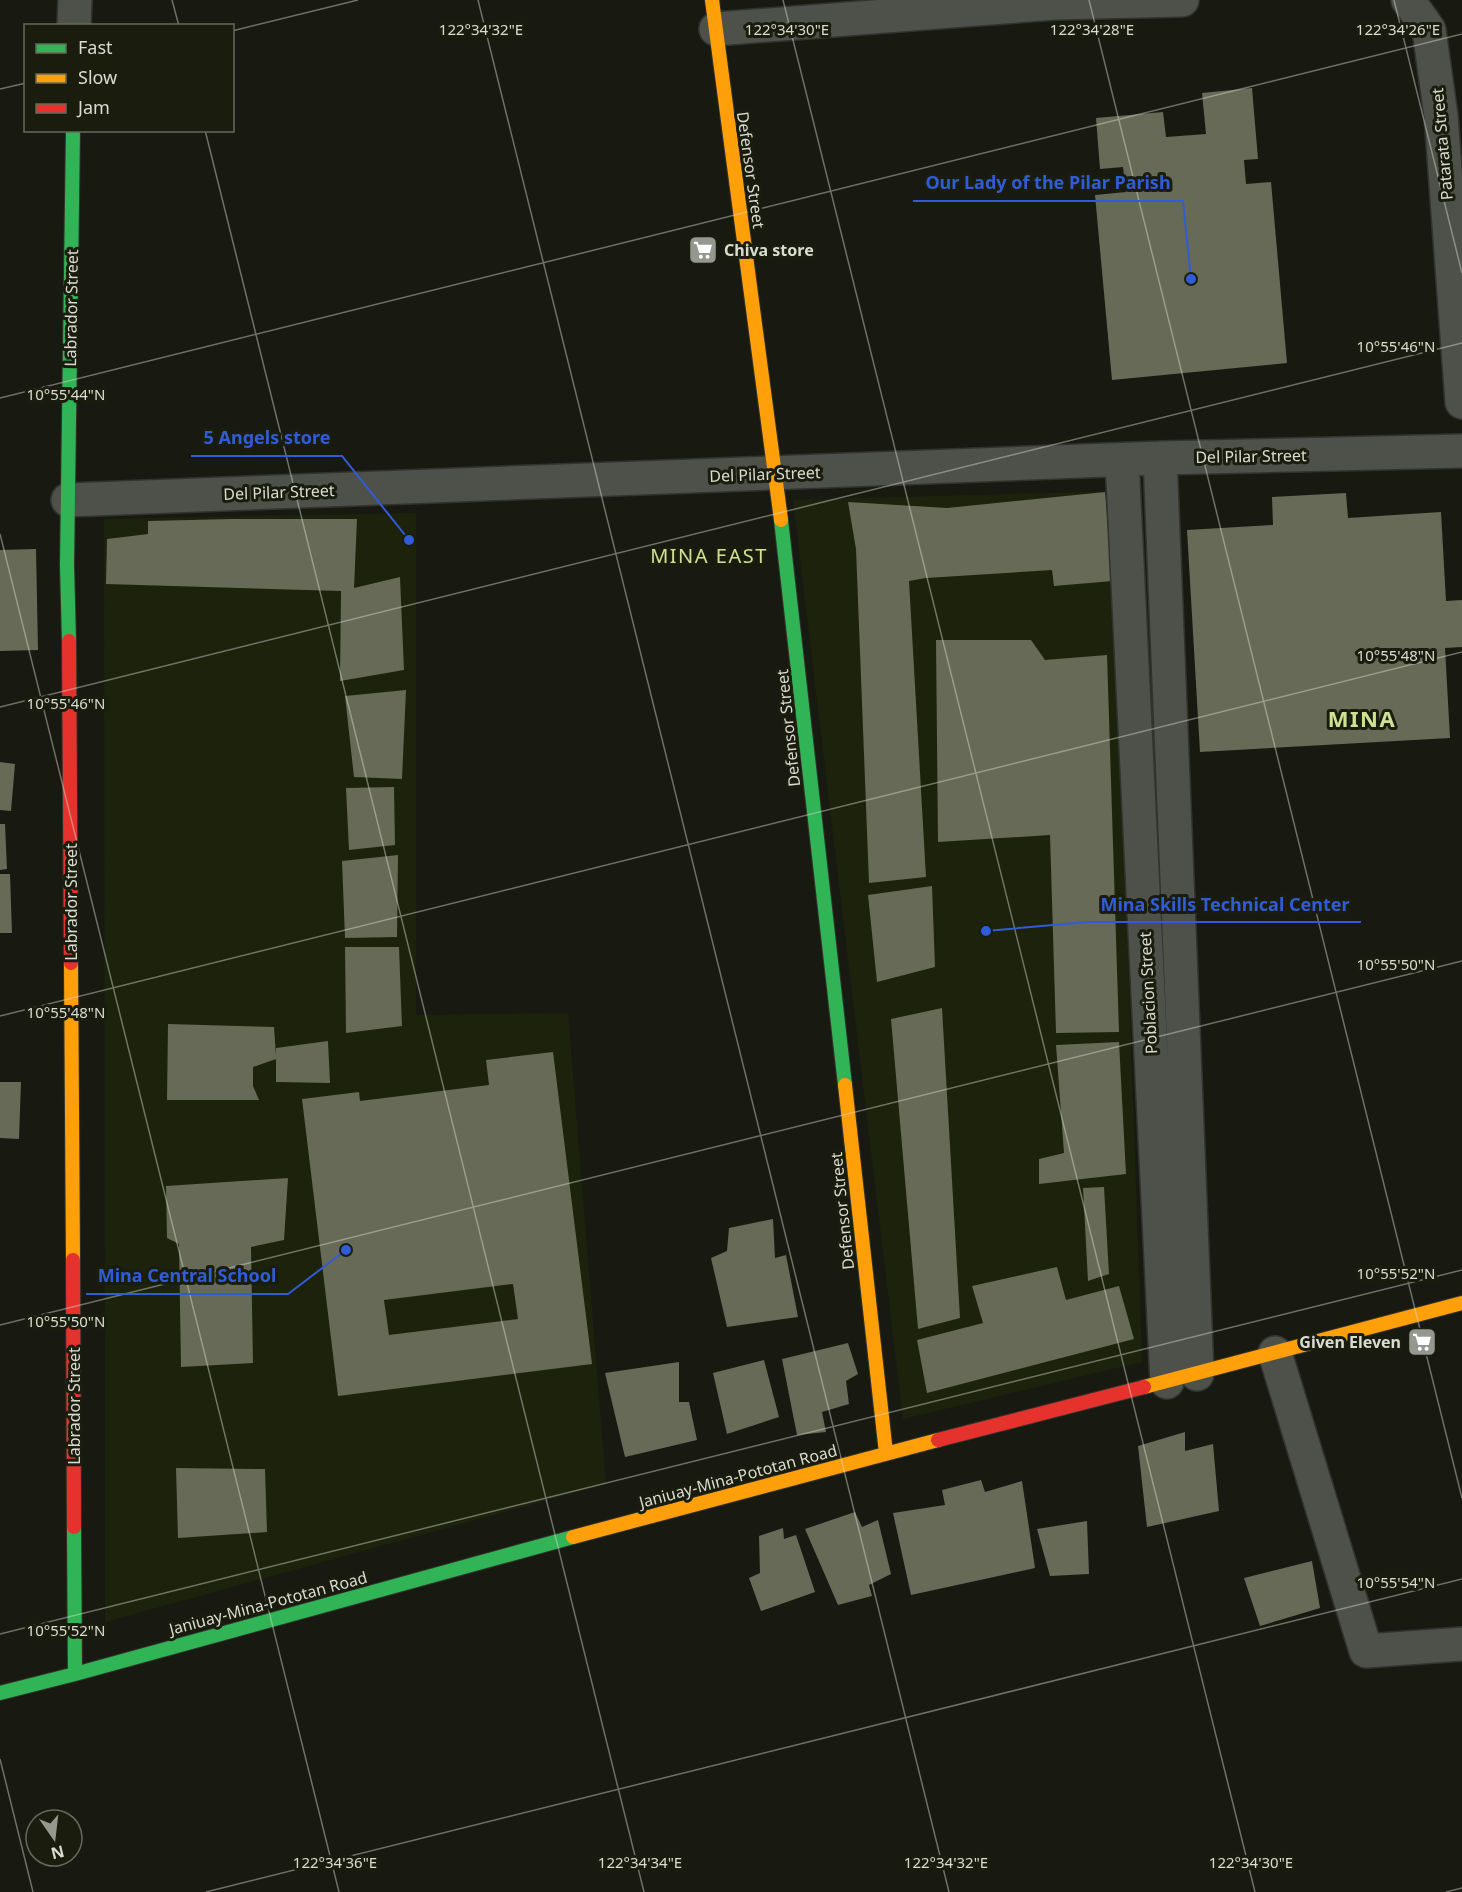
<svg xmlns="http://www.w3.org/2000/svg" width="1462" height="1892" font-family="'Noto Sans',sans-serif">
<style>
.built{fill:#1d220d}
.building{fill:#666a57;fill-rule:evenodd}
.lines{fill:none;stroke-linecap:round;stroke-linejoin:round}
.street-casing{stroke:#32332d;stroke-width:36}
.fast-casing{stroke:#32332d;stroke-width:16}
.slow-casing{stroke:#32332d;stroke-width:16}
.jam-casing{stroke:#32332d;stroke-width:16}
.street{stroke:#4e504a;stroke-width:33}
.fast{stroke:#30b455;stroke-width:14}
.slow{stroke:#ff9f0a;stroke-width:14}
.jam{stroke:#e5322d;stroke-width:14}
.ticks{fill:none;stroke:#d9dcd1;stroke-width:1.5;stroke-opacity:0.45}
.labels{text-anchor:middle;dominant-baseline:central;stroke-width:6;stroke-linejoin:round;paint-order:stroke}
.street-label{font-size:16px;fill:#d9dcd1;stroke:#1a1d0e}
.poi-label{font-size:16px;font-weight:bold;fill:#d9dcd1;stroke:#1a1d0e;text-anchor:start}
.quarter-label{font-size:20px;letter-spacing:1.5px;fill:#d0e195;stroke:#1a1d0e}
.district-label{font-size:22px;font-weight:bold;letter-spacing:1.5px;fill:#d0e195;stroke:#1a1d0e}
.ticks-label{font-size:15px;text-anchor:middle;fill:#d9dcd1;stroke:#1a1d0e;stroke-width:6;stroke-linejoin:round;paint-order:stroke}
.leader{fill:none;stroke:#305cd7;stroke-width:2}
.callout-dot{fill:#305cd7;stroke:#1a1d0e;stroke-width:2}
.callout-label{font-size:18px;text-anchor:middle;font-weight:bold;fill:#305cd7;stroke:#1a1d0e;stroke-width:6;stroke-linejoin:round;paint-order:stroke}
</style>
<rect width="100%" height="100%" fill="#181a12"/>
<!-- built -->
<path class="built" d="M1112,491L1142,1362L903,1419L793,500Z
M416,513V1015L568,1013L606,1484L105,1622L104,519Z"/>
<!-- building -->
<path class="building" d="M1252,88L1258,159L1244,160L1246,184L1271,182L1287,363L1112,380L1095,195L1126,192L1123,167L1100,169L1096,118L1163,112L1166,137L1206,134L1202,93Z
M1105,492L1113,581L1054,586L1052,570L926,578L909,581L926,877L869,883L856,549L848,502L947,508Z
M1346,493L1348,518L1441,512L1446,601L1462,600V647L1445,648L1450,738L1200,752L1187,530L1273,525L1272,497Z
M231,519H357L354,588L400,577L404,670L340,681L341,591L106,584L107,539L148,534V521Z
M36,549L38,650L0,651V550Z
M936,640H1031L1045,660L1107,655L1119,1032L1056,1033L1050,835L938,842Z
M406,690L402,779L354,777L345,696Z
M0,762L15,764L11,811L0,810Z
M394,787L395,845L349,850L346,788Z
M0,824H5L7,869L0,870Z
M398,855L397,937L345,938L342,861Z
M0,874H10L12,933H0Z
M932,886L935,967L877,982L868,895Z
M345,947H399L402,1026L346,1033Z
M942,1008L960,1318L918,1329L891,1019Z
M168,1024L274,1027L276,1056V1048L328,1041L330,1083L276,1082V1059L253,1067V1086L259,1100H167Z
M1119,1042L1126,1174L1039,1184V1159L1064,1153L1056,1045Z
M553,1052L592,1364L338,1396L302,1099L359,1092L360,1101L489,1085L486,1060ZM513,1284L518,1319L389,1335L384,1300Z
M0,1082H21L19,1139L0,1138Z
M288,1178L284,1240L251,1247L253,1363L181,1367L179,1244L167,1238L166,1186Z
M1104,1187L1109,1274L1088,1281L1083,1188Z
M773,1219L775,1258L786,1255L798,1317L727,1327L711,1258L727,1251L729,1228Z
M1057,1267L1066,1300L1119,1286L1134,1339L927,1393L917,1340L983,1323L972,1286Z
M848,1343L858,1374L846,1381L849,1404L822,1412L826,1432L797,1435L782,1359Z
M764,1360L779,1417L727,1434L713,1373Z
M679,1362V1402H689L697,1440L625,1457L605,1373Z
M1185,1432V1451L1213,1444L1219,1511L1147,1527L1138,1446Z
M176,1468L265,1469L267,1532L178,1538Z
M981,1480L985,1492L1022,1481L1035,1568L911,1595L893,1513L945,1505L942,1490Z
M855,1512L862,1527L878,1520L891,1574L869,1585L872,1596L838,1605L805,1529Z
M1087,1521L1089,1574L1050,1576L1037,1529Z
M783,1528L784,1539L796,1535L815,1592L761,1611L749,1578L760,1573L759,1536Z
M1312,1561L1320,1608L1260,1626L1244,1578Z"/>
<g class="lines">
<!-- street casing -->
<g class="street-casing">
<path id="street" d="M1408,0L1429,30L1441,116L1462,402
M74,26L75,0
M716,29L1055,3L1182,0
M1160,458L1197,1374
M1122,460L1167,1382
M68,500L1160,458L1462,451
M1275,1353L1366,1651L1462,1644"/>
</g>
<!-- fast casing -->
<g class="fast-casing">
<path id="fast" d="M781,520L845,1085
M69,641L67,565L73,130
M74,1527L75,1674
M0,1693L75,1674L573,1537"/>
</g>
<!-- slow casing -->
<g class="slow-casing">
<path id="slow" d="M712,0L781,520
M71,963L73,1260
M845,1085L886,1453
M1144,1387L1462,1303
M573,1537L938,1440"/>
</g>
<!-- jam casing -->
<g class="jam-casing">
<path id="jam" d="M69,641L71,963
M73,1260L74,1527
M938,1440L1144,1387"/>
</g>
<!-- street -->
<use href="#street" class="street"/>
<!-- fast -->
<use href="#fast" class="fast"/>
<!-- slow -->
<use href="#slow" class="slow"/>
<!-- jam -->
<use href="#jam" class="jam"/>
</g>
<!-- ticks -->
<path class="ticks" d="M172,0L179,26M478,0L949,1892M783,0L1255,1892M1089,0L1462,1498M1394,0L1462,273M232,31L358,0M0,89L26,83M205,130L644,1892M0,398L1462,34M0,534L339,1892M0,707L1462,343M0,1016L1462,652M0,1325L1462,961M0,1634L1462,1270M0,1759L33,1892M206,1892L1462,1579M1446,1892L1462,1888"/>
<!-- icons -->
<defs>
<g id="supermarket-square" transform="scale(1.5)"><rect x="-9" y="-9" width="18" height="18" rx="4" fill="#95988e" stroke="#1a1d0e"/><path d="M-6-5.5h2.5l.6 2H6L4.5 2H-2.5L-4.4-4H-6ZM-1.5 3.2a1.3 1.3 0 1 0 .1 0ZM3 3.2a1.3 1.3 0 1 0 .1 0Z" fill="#fff"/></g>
</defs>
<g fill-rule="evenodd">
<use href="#supermarket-square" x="703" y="250"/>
<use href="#supermarket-square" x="1422" y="1342"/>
</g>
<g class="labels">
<!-- street labels -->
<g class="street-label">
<text transform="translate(1442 144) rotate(-95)">Patarata Street</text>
<text transform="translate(751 170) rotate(82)">Defensor Street</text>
<text transform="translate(71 308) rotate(-89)">Labrador Street</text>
<text transform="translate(1251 456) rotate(-1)">Del Pilar Street</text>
<text transform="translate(765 474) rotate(-2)">Del Pilar Street</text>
<text transform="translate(279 492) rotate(-2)">Del Pilar Street</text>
<text transform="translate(788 728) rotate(-96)">Defensor Street</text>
<text transform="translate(71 902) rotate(-90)">Labrador Street</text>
<text transform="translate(1148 993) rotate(-93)">Poblacion Street</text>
<text transform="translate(842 1211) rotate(-96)">Defensor Street</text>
<text transform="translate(74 1406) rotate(-90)">Labrador Street</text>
<text transform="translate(738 1476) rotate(-15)">Janiuay-Mina-Pototan Road</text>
<text transform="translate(268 1603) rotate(-15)">Janiuay-Mina-Pototan Road</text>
</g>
<!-- poi labels -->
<g class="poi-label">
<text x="724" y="250">Chiva store</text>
<text x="1401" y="1342" text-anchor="end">Given Eleven</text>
</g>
<!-- quarter labels -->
<g class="quarter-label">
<text x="709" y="555">MINA EAST</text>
</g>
<!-- district labels -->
<g class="district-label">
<text x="1362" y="718">MINA</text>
</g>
</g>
<g class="ticks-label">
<text x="481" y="35">122°34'32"E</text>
<text x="787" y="35">122°34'30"E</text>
<text x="1092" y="35">122°34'28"E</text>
<text x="1398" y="35">122°34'26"E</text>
<text x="1396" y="352">10°55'46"N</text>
<text x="66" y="400">10°55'44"N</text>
<text x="1396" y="661">10°55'48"N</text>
<text x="66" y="709">10°55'46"N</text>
<text x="1396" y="970">10°55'50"N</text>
<text x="66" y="1018">10°55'48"N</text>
<text x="1396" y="1279">10°55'52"N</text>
<text x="66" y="1327">10°55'50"N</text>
<text x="1396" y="1588">10°55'54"N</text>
<text x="66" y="1636">10°55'52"N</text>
<text x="335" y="1868">122°34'36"E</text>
<text x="640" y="1868">122°34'34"E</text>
<text x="946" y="1868">122°34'32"E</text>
<text x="1251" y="1868">122°34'30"E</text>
</g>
<!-- callouts -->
<path class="leader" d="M1191 279L1183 201H913M409 540L342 456H191M986 931L1088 922H1361M346 1250L288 1294H86"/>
<g class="callout-dot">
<circle cx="1191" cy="279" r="6"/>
<circle cx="409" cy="540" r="6"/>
<circle cx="986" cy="931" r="6"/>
<circle cx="346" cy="1250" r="6"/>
</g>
<g class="callout-label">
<text x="1048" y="189">Our Lady of the Pilar Parish</text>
<text x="267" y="444">5 Angels store</text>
<text x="1225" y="911">Mina Skills Technical Center</text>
<text x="187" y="1282">Mina Central School</text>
</g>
<!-- legend -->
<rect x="24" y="24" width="210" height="108" fill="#1a1d0e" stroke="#66695c" stroke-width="1.5"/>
<rect x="36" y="44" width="30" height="9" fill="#30b455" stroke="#66695c" stroke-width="1.5"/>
<text x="78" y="54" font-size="18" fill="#d9dcd1">Fast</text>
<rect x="36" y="74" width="30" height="9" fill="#ff9f0a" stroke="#66695c" stroke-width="1.5"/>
<text x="78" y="84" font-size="18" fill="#d9dcd1">Slow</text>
<rect x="36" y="104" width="30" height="9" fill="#e5322d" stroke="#66695c" stroke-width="1.5"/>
<text x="78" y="114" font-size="18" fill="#d9dcd1">Jam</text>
<!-- north arrow -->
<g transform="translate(54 1838) rotate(166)"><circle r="28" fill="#1a1d0e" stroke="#66695c" stroke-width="1.5"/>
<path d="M0-4.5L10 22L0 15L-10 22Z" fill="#95988e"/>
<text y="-9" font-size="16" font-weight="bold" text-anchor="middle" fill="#d9dcd1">N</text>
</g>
</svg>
